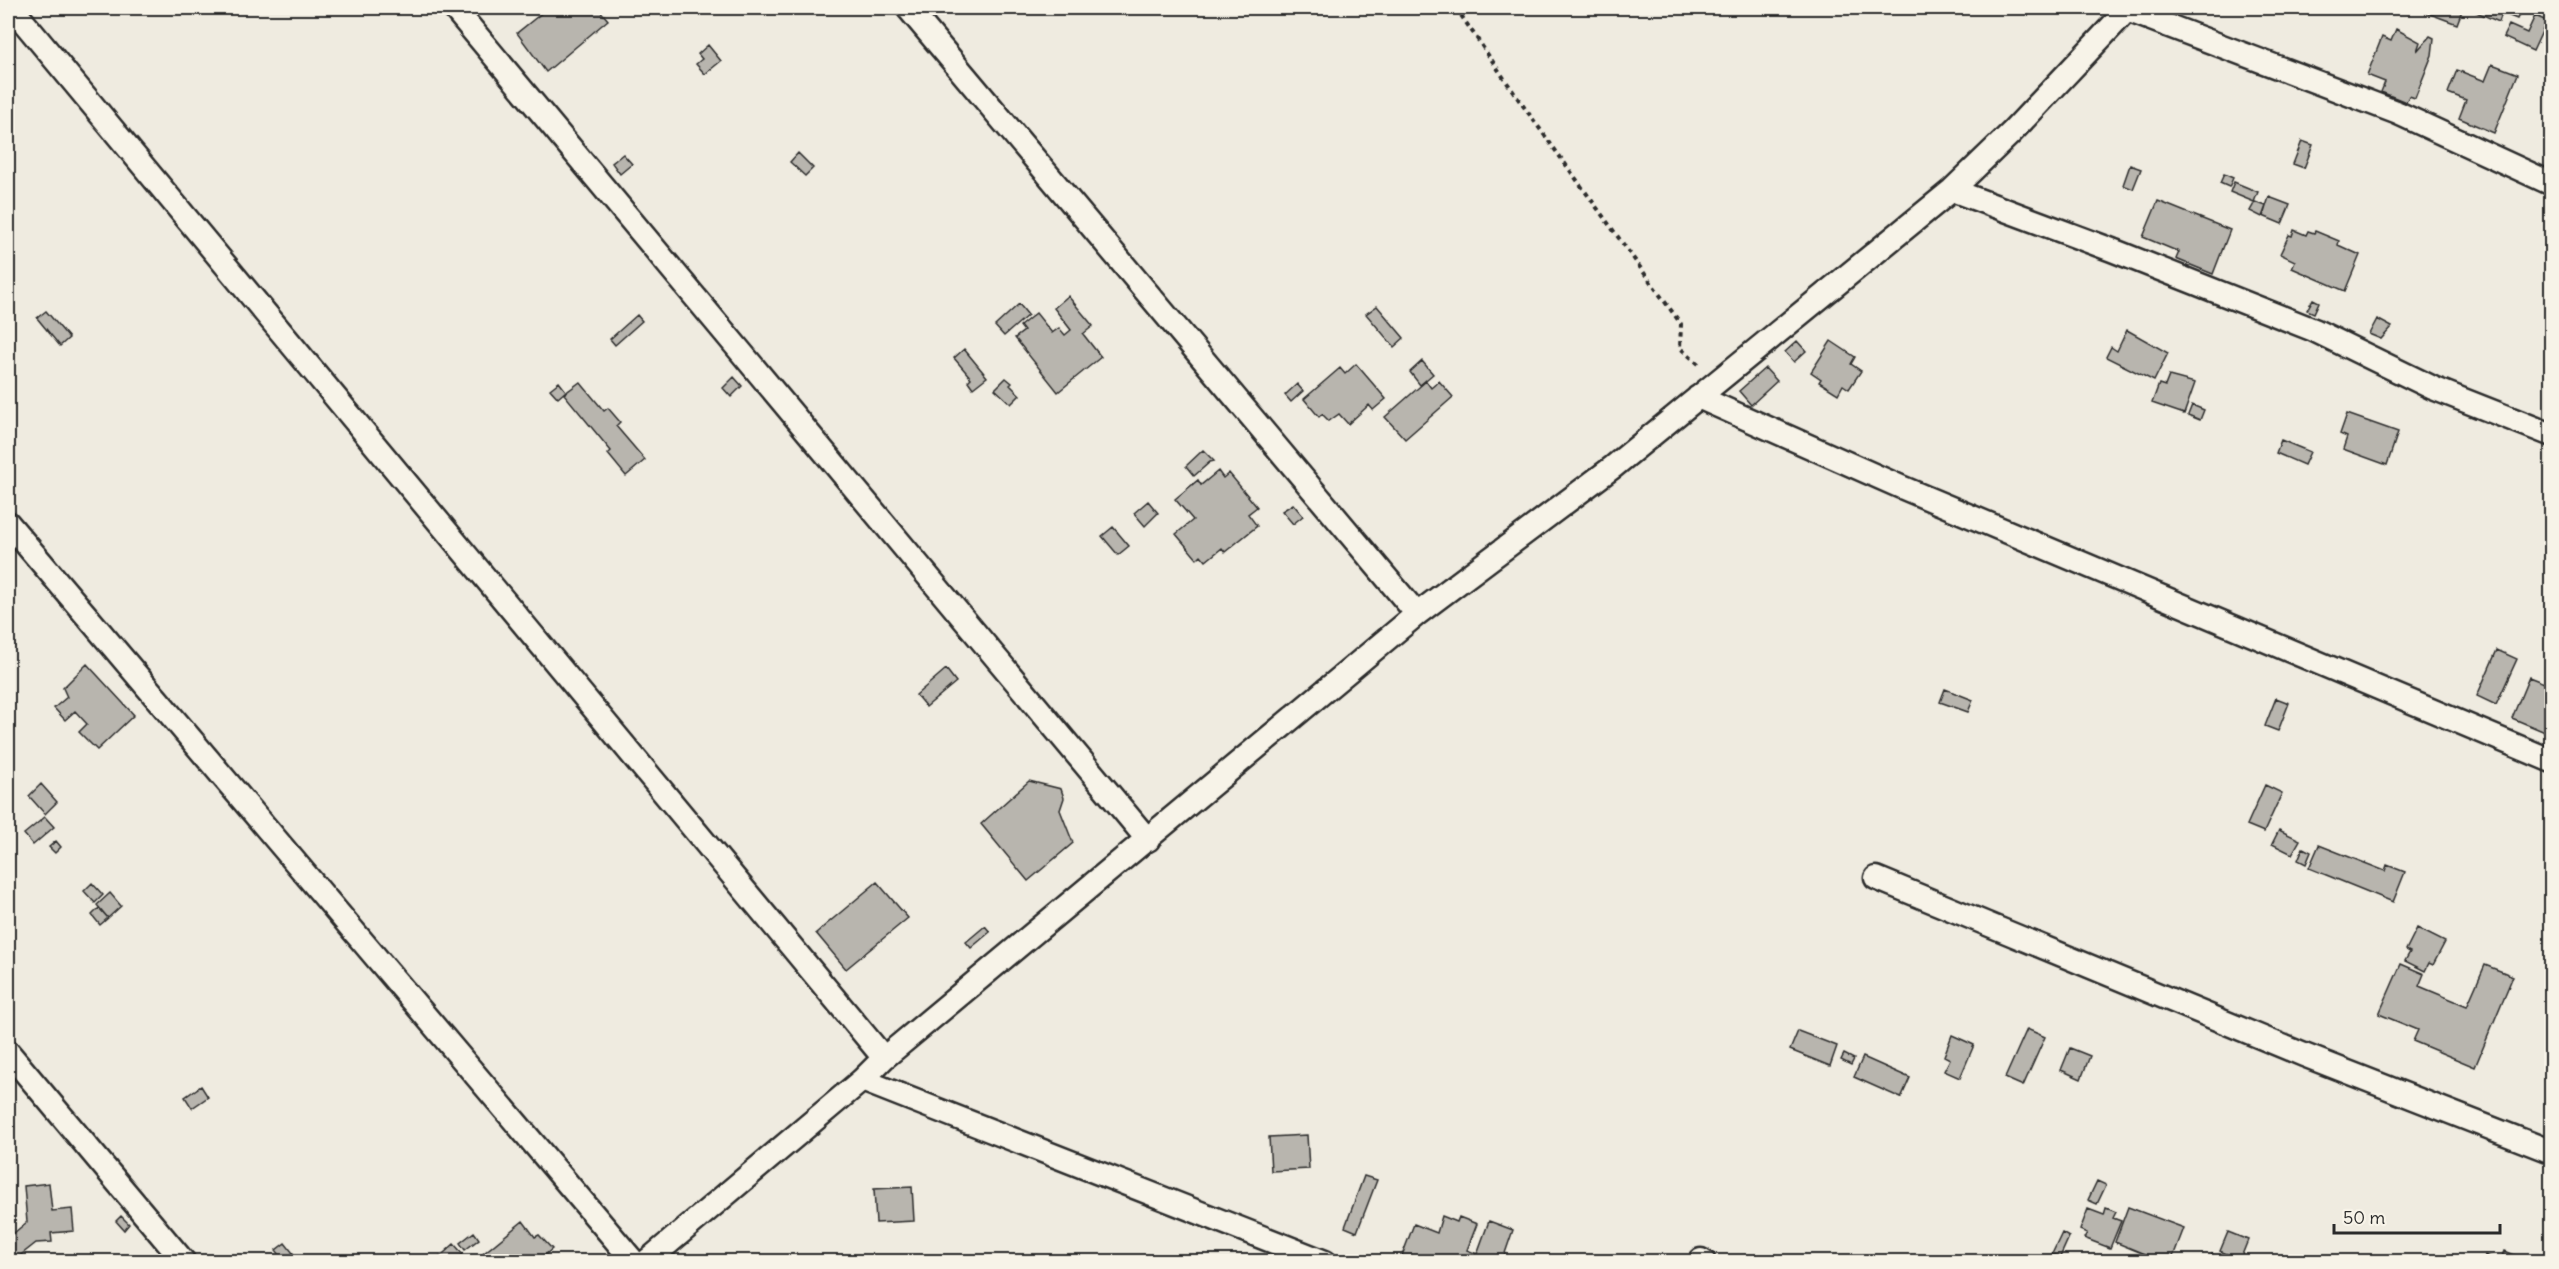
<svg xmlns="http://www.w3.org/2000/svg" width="2559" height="1269" font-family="Delius,sans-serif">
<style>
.building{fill:#b8b5ae;stroke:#2b2b2b;stroke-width:1.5}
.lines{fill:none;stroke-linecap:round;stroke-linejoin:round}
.street-casing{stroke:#2b2b2b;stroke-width:27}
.path{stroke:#2b2b2b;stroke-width:4;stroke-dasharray:4.5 4.5;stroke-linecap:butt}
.street{stroke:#f7f3e8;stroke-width:22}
</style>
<rect width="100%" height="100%" fill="#efebe0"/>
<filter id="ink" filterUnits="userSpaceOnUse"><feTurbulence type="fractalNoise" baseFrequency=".0167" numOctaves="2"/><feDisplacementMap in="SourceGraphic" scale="12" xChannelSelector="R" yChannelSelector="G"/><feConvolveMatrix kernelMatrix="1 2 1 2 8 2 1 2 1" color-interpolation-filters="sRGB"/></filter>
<g filter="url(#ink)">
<!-- building -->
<path class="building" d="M548,8L550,11L554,8H580L583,11L587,8H598L608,20L546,72L517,33Z
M2414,8H2463L2457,24Z
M2478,8H2543L2540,16L2522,8L2517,19L2502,13L2499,22L2476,12Z
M2535,16L2547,21L2533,51L2503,37L2509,25L2527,33Z
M2396,29L2420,42L2417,51L2430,36L2434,38L2432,55L2415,98L2409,96L2406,102L2381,92L2385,82L2367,75L2382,37L2391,41Z
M708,45L721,61L705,74L696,64L702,59L698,54Z
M2492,64L2518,74L2494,133L2459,118L2466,100L2448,93L2457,70L2485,81Z
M2302,141L2313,145L2304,168L2293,164Z
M798,153L813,168L805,176L790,162Z
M623,154L632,164L620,174L612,163Z
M2130,165L2141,169L2133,189L2123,185Z
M2224,174L2233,178L2229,187L2220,183Z
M2234,182L2258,192L2254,202L2230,192Z
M2269,197L2290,205L2282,224L2263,216Z
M2158,201L2230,230L2213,274L2176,259L2179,252L2143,237Z
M2255,202L2266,206L2262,217L2250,211Z
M2294,230L2306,235L2308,231L2314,233L2315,231L2339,241L2338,245L2360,255L2345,291L2292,268L2295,261L2280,254L2289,235L2292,236Z
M1068,296L1093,326L1083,334L1101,357L1058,392L1015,338L1024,331L1020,326L1036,313L1052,333L1059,328L1065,335L1071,330L1054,308Z
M2313,299L2319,302L2314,313L2307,310Z
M1019,304L1028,315L1004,336L995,326Z
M1377,306L1404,338L1394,347L1366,314Z
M46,311L69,338L60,346L37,318Z
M637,315L642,321L615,345L610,339Z
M2377,319L2392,327L2381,339L2369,334Z
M2127,330L2168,353L2154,381L2106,357L2111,347L2117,351Z
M1797,341L1806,351L1794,362L1785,352Z
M1831,341L1855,357L1851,364L1861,371L1849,389L1843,385L1838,394L1819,382L1821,379L1811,372Z
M964,349L987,377L973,388L968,381L971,378L954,358Z
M1422,361L1433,374L1420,385L1410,372Z
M1356,364L1386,399L1373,410L1369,405L1348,424L1339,414L1329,421L1322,414L1319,417L1304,399L1340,368L1345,374Z
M1765,368L1777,381L1751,405L1739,391Z
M2169,376L2195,383L2184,414L2152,403L2159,384L2165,386Z
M734,377L742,386L731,397L723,388Z
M1006,378L1012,383L1010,385L1020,395L1011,404L995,389Z
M1426,381L1431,388L1439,381L1453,397L1405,439L1385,417Z
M559,382L566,391L558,398L550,389Z
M580,382L604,411L608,408L620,422L616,426L645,460L626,476L608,454L611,451L564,394Z
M1297,384L1303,391L1291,402L1285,395Z
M2192,405L2204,410L2200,420L2188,415Z
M2347,414L2398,432L2387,465L2343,449L2347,437L2340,434Z
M2281,440L2310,452L2304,465L2276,453Z
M1203,450L1214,461L1210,462L1194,476L1186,466Z
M1218,471L1223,478L1229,473L1257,507L1248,514L1257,526L1225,552L1222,548L1206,561L1201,555L1197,559L1176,534L1193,520L1175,499L1198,480L1201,485Z
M1148,501L1158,513L1145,526L1134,513Z
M1293,504L1303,516L1293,524L1282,511Z
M1113,527L1129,546L1118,555L1102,536Z
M2497,650L2517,659L2496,705L2477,696Z
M87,664L134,715L97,750L79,732L87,724L75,711L65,720L54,708L67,697L63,688Z
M946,669L956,682L926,707L916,695Z
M2529,677L2552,686V716L2545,732L2512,718Z
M1945,689L1973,700L1968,712L1940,702Z
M2276,698L2289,703L2278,731L2265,726Z
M1029,781L1061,789L1064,798L1060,810L1073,843L1028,881L981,824Z
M41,784L57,802L45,814L29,796Z
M2265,785L2282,793L2264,832L2247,825Z
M45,817L54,827L33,845L24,834Z
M2279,830L2300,840L2292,854L2272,844Z
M56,841L61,847L55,853L49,847Z
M2319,845L2385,871L2387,865L2405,872L2393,902L2309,868Z
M2303,848L2311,852L2306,864L2298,860Z
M877,882L908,918L846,969L816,933Z
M92,883L103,895L95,903L84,891Z
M110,893L121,906L108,918L97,905Z
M99,908L108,918L100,925L92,915Z
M985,926L990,932L971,948L966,942Z
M2417,928L2445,942L2433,965L2429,963L2425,971L2405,961L2410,952L2406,950Z
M2401,964L2424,974L2419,986L2467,1006L2485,965L2513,976L2475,1067L2413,1041L2418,1030L2379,1014Z
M2027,1029L2045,1037L2023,1086L2005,1078Z
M1798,1031L1837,1046L1830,1066L1790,1050Z
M1952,1035L1974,1045L1960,1078L1944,1071L1950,1059L1944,1056Z
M2070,1048L2090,1056L2081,1079L2061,1070Z
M1844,1054L1854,1059L1851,1065L1841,1060Z
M1863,1057L1910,1078L1901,1098L1854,1077Z
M201,1086L208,1097L192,1108L185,1097Z
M1307,1135L1309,1169L1271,1171L1269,1137Z
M1364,1176L1377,1180L1357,1232L1345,1227Z
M2097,1181L2106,1185L2097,1204L2088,1200Z
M49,1183L52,1211L72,1209L74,1231L51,1233L52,1242L36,1243L17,1258L8,1246V1238L27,1222L24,1186Z
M912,1187L914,1221L876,1223L874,1189Z
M2128,1207L2184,1228L2171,1262H2164L2115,1242Z
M2106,1208L2116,1212L2113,1218L2121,1221L2110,1248L2084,1238L2087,1233L2080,1230L2088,1209L2104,1215Z
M121,1216L129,1224L124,1230L116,1221Z
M1442,1216L1457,1222L1459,1217L1477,1224L1467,1250L1477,1254L1489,1221L1513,1230L1502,1262L1400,1261L1414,1224L1437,1233Z
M523,1221L535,1237L539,1235L552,1249L537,1262H473Z
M474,1232L479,1239L465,1250L460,1243Z
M2228,1232L2248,1240L2240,1260L2220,1251Z
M2062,1233L2069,1237L2060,1257L2052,1254Z
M285,1243L293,1253L284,1260L276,1250Z
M454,1244L463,1254L454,1262H434Z
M2505,1251L2531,1262H2483L2485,1255L2501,1261Z
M2212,1254L2229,1262H2209Z"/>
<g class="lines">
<!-- street casing -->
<g class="street-casing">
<path id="street" d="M12,8L884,1058
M454,8L1148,840
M908,8L1417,614
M2127,10L2398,113L2552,184
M1952,190L2112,250L2314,330L2433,388L2552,435
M1698,397L1901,487L2552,761
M8,523L634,1262
M1876,878L2304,1055L2552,1152
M8,1052L184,1262
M862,1080L1325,1262
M1701,1260L1704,1262
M646,1262L862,1080L884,1058L1417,614L1613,467L1952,190L2011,133L2129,8"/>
</g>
<!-- path -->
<path class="path" d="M1456,8L1519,100L1681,324L1680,348L1702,367"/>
<!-- street -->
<use href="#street" class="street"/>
</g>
</g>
<!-- margin -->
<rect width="2559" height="1269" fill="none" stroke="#f7f3e8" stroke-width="30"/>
<rect x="15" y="15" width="2529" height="1239" fill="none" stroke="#2b2b2b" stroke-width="2" filter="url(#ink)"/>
<!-- scale -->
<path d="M2334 1224v9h166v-9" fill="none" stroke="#2b2b2b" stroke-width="3"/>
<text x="2343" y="1224" font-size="18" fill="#2b2b2b" stroke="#f7f3e8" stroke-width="4.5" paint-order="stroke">50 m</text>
</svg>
